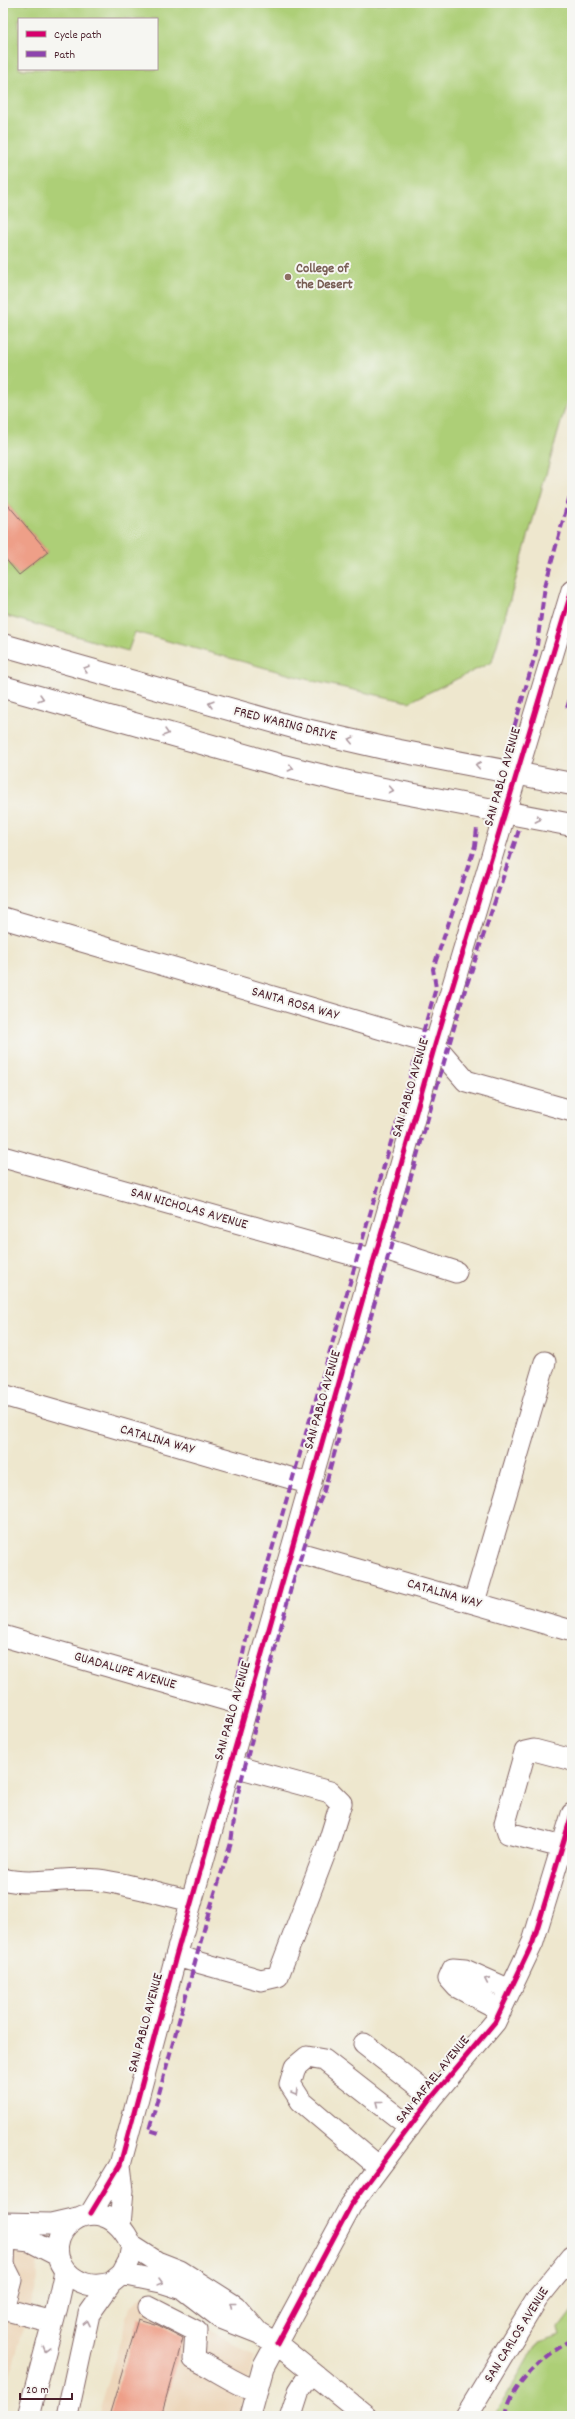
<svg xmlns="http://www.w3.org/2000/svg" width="575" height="2419" font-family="Dekko,sans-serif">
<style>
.built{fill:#edd7bb}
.green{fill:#adcf77;stroke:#7c7751;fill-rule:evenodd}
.building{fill:#ee9f88}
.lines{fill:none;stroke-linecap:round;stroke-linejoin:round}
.minor-casing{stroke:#836564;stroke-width:23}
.major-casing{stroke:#836564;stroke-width:24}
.minor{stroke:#fff;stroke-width:21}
.major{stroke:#fff;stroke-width:22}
.quiet{stroke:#8e44ad;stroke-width:4;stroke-dasharray:8 4;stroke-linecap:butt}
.cycleway-casing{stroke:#f6f6f2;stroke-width:8}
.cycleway{stroke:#d6006c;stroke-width:5}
.oneway{stroke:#ae9aa0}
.education-dot{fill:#8d6e63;stroke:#f6f6f2;stroke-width:1.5}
.labels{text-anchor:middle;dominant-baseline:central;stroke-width:4;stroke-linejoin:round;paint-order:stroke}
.education-label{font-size:14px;font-weight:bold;fill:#785e54;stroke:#f6f6f2;text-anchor:start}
.street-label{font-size:14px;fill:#4a1f2b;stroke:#f6f6f2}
</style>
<rect width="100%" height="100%" fill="#f6f6f2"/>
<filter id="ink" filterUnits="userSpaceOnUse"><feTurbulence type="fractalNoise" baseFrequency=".025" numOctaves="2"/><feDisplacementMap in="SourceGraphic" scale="8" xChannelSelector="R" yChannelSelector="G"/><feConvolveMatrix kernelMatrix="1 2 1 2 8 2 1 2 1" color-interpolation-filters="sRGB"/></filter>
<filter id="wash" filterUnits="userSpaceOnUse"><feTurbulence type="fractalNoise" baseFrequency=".012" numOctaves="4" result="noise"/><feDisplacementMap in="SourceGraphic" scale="16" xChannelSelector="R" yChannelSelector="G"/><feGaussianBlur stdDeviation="0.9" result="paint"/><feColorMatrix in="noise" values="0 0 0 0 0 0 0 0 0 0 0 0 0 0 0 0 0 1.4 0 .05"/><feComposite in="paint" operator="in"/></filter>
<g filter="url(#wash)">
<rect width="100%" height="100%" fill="#eee7ce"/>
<!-- built -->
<path class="built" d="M3,2244L36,2251L38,2280L3,2399Z
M145,2294L165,2299L176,2305L191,2317L255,2357L238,2416H98L130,2307Z"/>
<!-- green -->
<path class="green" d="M3,3H572V384L492,662L409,702L313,681L135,632L128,651L3,615V556L19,575L48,552L3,499ZM19,19H157V69H19Z
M572,2311V2416H494L539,2342L561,2335L559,2328Z"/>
<g id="blocks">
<!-- building -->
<path class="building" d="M3,499L48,552L19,575L3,556Z
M138,2319L158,2325L183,2338L161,2416H109Z"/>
</g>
</g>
<g filter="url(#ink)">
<use href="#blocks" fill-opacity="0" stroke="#836564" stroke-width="1"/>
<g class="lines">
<!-- minor casing -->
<g class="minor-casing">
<path id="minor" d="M3,918L423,1041L435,1045L466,1081L572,1111
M3,1157L375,1261
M379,1247L456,1272
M3,1395L311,1484
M292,1551L572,1631
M474,1602L545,1362
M3,1636L247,1706
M562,1847L508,1833L505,1823L525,1752L534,1750L572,1760
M3,1879C34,1887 66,1876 98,1880C129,1884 161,1894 192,1901
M176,1956L261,1980L278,1976L328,1845L341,1803L330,1792L230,1765
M501,2010L457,1987L449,1978L453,1969L465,1970L510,1990
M364,2044L432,2097
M379,2167L301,2101L290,2084L295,2067L307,2057L324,2060L410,2127
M91,2213L120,2165L176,1956L435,1045L572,590
M3,2223L51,2224L77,2218
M120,2225L123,2190L120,2165
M3,2238L30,2241L57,2255
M5,2239L4,2265L11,2279L3,2309L53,2322
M132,2246L157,2262L180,2271L235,2306L257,2331
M122,2274L161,2282L183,2289L221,2318L259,2333L277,2344L366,2416
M149,2307L196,2331L194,2359C216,2369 234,2384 257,2391
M28,2416L57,2307L65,2271
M67,2416L89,2314L111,2283L122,2274L129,2261L132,2246C101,2176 27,2239 71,2276C84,2286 96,2287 111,2283
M250,2416L263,2368L351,2205L432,2097L495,2022L533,1942L572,1814
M291,2416L299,2391L311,2372
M466,2416L537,2299L572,2256"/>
</g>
<!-- major casing -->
<g class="major-casing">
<path id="major" d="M3,645L293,727L384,748L572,784
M3,687L283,766L352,783L572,825"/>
</g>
<!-- minor -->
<use href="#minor" class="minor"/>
<!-- major -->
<use href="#major" class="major"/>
<!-- quiet -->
<path class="quiet" d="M567,708L572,693
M511,738L536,652L545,586L572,488
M238,1678L247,1635L436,988L433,969L475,846L477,828
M159,2133L149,2130L208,1915L231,1843L237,1797L291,1588L315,1512L323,1494L339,1437L338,1430L464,993L519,830
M506,2416C509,2386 547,2353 572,2340"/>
<!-- cycleway casing -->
<g class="cycleway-casing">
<path id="cycleway" d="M91,2213L120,2165L176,1956L435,1045L572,590
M277,2344L351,2205L432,2097L495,2022L533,1942L572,1814"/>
</g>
<!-- cycleway -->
<use href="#cycleway" class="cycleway"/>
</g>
<!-- one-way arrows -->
<defs><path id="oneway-chevron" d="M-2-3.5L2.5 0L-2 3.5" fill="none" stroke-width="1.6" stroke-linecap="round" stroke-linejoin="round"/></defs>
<g class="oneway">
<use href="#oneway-chevron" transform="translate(86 669) rotate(-164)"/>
<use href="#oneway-chevron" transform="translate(41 698) rotate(16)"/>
<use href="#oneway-chevron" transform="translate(211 704) rotate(-164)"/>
<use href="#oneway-chevron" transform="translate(166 733) rotate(16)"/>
<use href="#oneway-chevron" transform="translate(351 740) rotate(-167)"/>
<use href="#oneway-chevron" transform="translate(478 765) rotate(-169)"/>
<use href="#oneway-chevron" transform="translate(291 768) rotate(13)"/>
<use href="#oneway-chevron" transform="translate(391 790) rotate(10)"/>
<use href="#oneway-chevron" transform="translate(538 819) rotate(11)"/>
<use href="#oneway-chevron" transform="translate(487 1980) rotate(-156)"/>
<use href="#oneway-chevron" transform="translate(295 2092) rotate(59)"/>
<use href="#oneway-chevron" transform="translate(379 2103) rotate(-142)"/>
<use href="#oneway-chevron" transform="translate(160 2282) rotate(15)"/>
<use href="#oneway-chevron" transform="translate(232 2305) rotate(-142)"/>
<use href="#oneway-chevron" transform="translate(87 2323) rotate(-78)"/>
<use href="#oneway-chevron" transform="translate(46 2349) rotate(105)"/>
</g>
</g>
<!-- markers -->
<circle class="education-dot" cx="288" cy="277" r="4"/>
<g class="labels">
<!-- education labels -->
<g class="education-label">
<text x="296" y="269">College of<tspan x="296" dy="16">the Desert</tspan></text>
</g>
<!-- street labels -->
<g class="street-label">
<text transform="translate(285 724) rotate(14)">FRED WARING DRIVE</text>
<text transform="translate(503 777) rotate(-74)">SAN PABLO AVENUE</text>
<text transform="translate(295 1004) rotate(16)">SANTA ROSA WAY</text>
<text transform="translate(411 1088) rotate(-74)">SAN PABLO AVENUE</text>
<text transform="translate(189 1209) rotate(16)">SAN NICHOLAS AVENUE</text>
<text transform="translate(323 1400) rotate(-74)">SAN PABLO AVENUE</text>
<text transform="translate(157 1440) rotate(16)">CATALINA WAY</text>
<text transform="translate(444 1594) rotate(16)">CATALINA WAY</text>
<text transform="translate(125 1671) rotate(16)">GUADALUPE AVENUE</text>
<text transform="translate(233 1711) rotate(-74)">SAN PABLO AVENUE</text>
<text transform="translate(146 2023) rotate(-75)">SAN PABLO AVENUE</text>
<text transform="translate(433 2080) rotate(-51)">SAN RAFAEL AVENUE</text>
<text transform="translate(517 2335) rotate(-58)">SAN CARLOS AVENUE</text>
</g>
</g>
<!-- margin -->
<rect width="575" height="2419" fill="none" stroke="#f6f6f2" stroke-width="16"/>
<!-- legend -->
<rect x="18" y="18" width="140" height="52" fill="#f6f6f2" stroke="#b1a0a2"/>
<rect x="26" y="31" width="20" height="6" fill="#d6006c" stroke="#b1a0a2"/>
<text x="54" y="38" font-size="12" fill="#4a1f2b">Cycle path</text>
<rect x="26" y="51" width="20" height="6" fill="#8e44ad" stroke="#b1a0a2"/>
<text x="54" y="58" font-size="12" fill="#4a1f2b">Path</text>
<!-- scale -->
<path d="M20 2393v6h52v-6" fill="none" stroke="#4a1f2b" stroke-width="2"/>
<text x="26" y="2393" font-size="12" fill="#4a1f2b" stroke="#f6f6f2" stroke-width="3" paint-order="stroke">20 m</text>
</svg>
